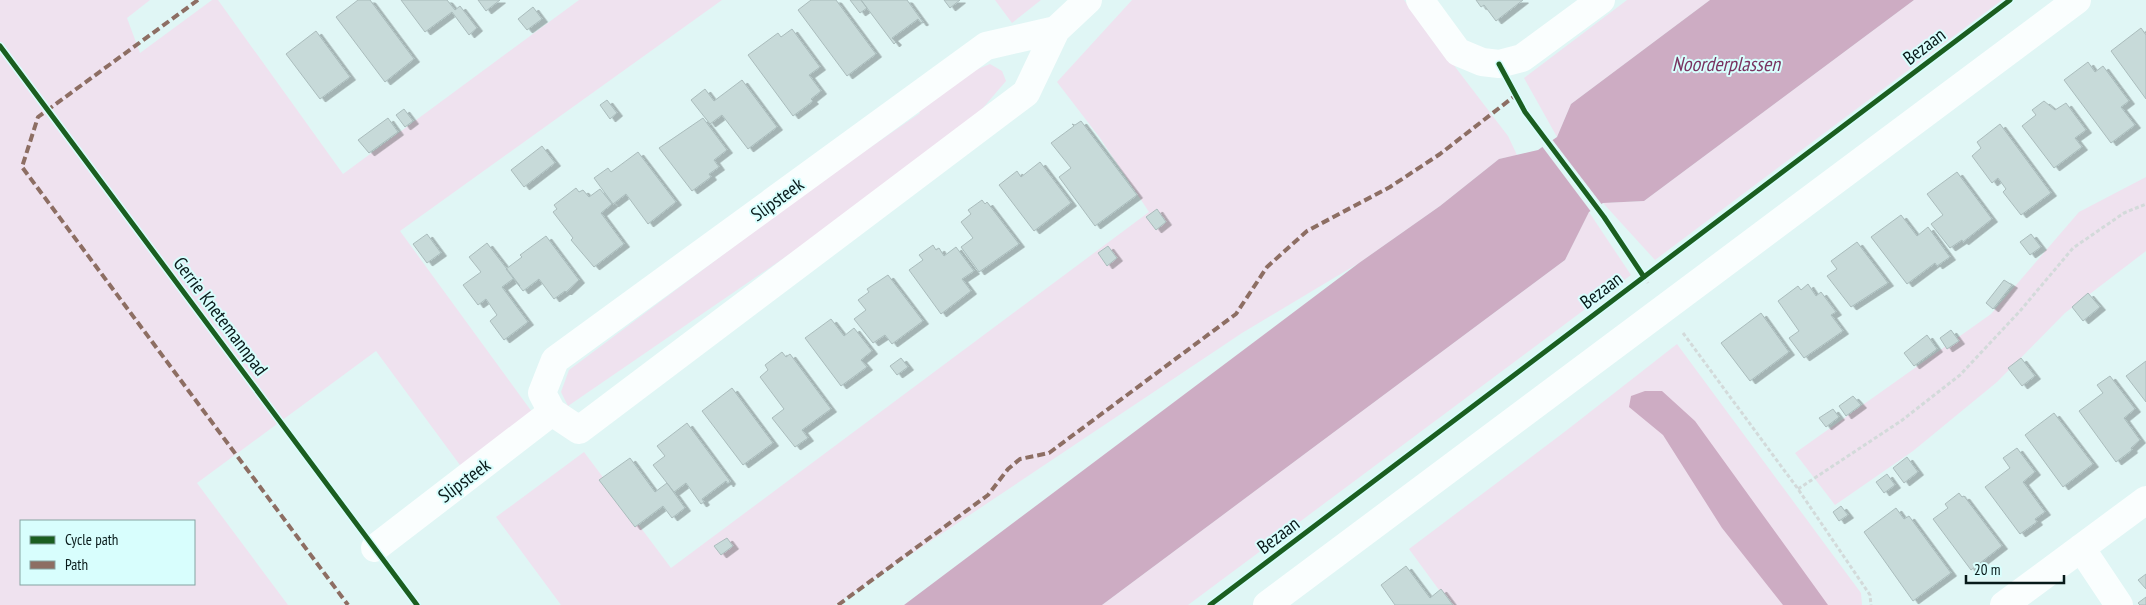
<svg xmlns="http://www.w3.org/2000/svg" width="2146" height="605" font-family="'PT Sans Narrow',sans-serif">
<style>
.green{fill:#efe2ef;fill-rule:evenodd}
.water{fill:#cdacc3}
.pier{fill:#e0f6f5}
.building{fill:#c7dad9;stroke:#aabcbc;filter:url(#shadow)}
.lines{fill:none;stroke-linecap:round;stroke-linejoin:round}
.path{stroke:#d3dada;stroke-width:3;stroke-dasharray:4 2.5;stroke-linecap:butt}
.minor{stroke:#fafefe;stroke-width:28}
.quiet{stroke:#8d6e63;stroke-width:4;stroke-dasharray:8 4;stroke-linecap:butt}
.cycleway-casing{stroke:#d8fefd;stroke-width:8}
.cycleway{stroke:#1b5e20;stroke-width:5}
.labels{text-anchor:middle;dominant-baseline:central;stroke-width:4;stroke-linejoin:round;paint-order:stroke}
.street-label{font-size:19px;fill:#081a1a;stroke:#d8fefd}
.water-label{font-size:20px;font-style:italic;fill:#793360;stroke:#d8fefd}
</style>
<defs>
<filter id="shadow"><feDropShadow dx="5.5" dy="3" stdDeviation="0" flood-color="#0004"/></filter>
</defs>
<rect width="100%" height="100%" fill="#e0f6f5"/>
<!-- green -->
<path class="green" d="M0,0H150L127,18L140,53L212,0H218L343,174L579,0H722L400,231L540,423L468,476L376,351L197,483L288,605H0ZM21,521H194V584H21Z
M995,0H1041L1012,23Z
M1132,0H1404L1508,136L1517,155L1499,159L1440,206L1359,263L1242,333L835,605H561L496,517L584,452L671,568L1149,212L1100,138L1057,82Z
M1627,0H1710L1571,104L1557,137L1524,78Z
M1914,0H2002L1655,260L1603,203L1644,201Z
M990,64L1002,71L1006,81L965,129L813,238L568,406L561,392L569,370L816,185L920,113L914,104L949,81Z
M2146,177V251L2065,313L1997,382L1913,451L1835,505L1795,453L1991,314L2079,212Z
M1589,212L1631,275L1188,605H1102L1565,260Z
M1677,344L1861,593L1862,605H1450L1409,549L1567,430Z"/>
<!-- water -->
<path class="water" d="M1710,0H1914L1644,201L1603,203L1589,212L1565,260L1102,605H904L1359,263L1440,206L1499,159L1538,150L1557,137L1571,104Z
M1645,391H1662L1695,421L1828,605H1783L1722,528L1663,435L1629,407L1631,396Z"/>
<!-- pier -->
<path class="pier" d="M1551,138L1603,206L1592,213L1541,145Z"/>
<!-- building -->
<path class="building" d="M358,0H370L414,59L385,82L336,17Z
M401,0H447L455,10L460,6L477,28L469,35L452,12L425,32Z
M478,0H500L486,11Z
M811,0H836L876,54L847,76L798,10Z
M850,0H861L867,8L860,13Z
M861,0H907L923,22L921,23L918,19L892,38L896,42L894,44Z
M944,0H960L950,8Z
M1476,0H1523L1496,21L1484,5L1481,7Z
M533,7L542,19L527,30L518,19Z
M2141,28L2146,35V99L2111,51Z
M792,29L820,67L809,75L821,91L811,99L813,101L793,116L748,55L778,33L781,37Z
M316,31L350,77L320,99L286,54Z
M2088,62L2095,72L2103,66L2129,101L2121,107L2135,125L2111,143L2064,80Z
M742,80L777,127L748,149L722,115L710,124L691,100L705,89L714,101Z
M607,100L617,113L610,119L600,105Z
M2044,101L2055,110L2066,103L2086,130L2075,138L2082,147L2054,168L2022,126L2036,115L2032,110Z
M404,109L413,121L405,127L396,115Z
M388,118L398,132L369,153L358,140Z
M703,118L727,150L714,160L719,167L709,174L711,177L692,191L659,148Z
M1081,121L1137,195L1095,226L1059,177L1071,168L1051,143L1074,126L1072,124L1075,125Z
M2000,124L2051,193L2021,215L2003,192L2006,189L1998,178L1992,183L1972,156L1981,148L1977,142Z
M542,146L555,163L524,187L511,170Z
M638,152L676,202L648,224L626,194L613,204L594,178L608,168L611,172Z
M1040,162L1071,203L1034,231L999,185L1017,171L1021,177Z
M1957,172L1992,219L1963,242L1962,240L1950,248L1931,224L1943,215L1927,194Z
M576,188L579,192L583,190L589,197L600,189L612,204L601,213L624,244L594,267L571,240L573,238L553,212L557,209L554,205Z
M982,200L985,204L987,202L1019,244L979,272L961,247L973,238L961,222L971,214L968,210Z
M1157,209L1166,222L1156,230L1146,217Z
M1901,215L1917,236L1928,227L1950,257L1937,266L1935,263L1907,284L1871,237Z
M427,234L441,253L427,263L413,244Z
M2031,234L2041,247L2030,255L2020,242Z
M546,236L579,280L566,292L565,291L554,299L539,279L523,291L506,269L522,257L520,255Z
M1857,242L1888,283L1851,307L1827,276L1837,269L1831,261Z
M487,243L520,286L513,279L502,287L528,322L504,340L490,321L497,315L486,299L478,305L463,285L481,272L469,257Z
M933,245L936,250L939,248L944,256L956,247L974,271L962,279L971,291L941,314L909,270L923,260L919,255Z
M1108,246L1117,258L1107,266L1098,253Z
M888,275L923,321L892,344L885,335L873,343L854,319L866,310L858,300L869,292L867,289Z
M2004,280L2012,285L1993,309L1986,303Z
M1808,284L1816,296L1821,292L1836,312L1831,315L1843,331L1804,358L1789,338L1799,331L1778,301L1798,286L1801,290Z
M2088,293L2100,307L2083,321L2072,307Z
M1761,313L1789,352L1750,381L1721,343Z
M831,319L844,336L854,328L872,351L861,360L867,367L841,386L805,338Z
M1951,330L1959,341L1947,349L1940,338Z
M1927,335L1937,349L1914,366L1904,353Z
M782,352L786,357L790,354L831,409L802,430L808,438L795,447L772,418L784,409L760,377L768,370L765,365Z
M901,358L908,367L897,375L890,366Z
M2021,358L2035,376L2022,386L2008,368Z
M2146,361V402L2126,376Z
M2110,376L2135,409L2124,418L2140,440L2131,448L2132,450L2116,462L2079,411L2103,393L2097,385Z
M732,388L773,443L743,465L702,411Z
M1853,396L1861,405L1846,416L1839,406Z
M1833,409L1839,417L1826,427L1819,418Z
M2054,413L2093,464L2063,487L2025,435Z
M687,423L730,481L728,484L726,481L702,499L704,502L701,504L686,483L674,492L653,465L665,456L657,446Z
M2017,448L2035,472L2023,482L2045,512L2035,519L2037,522L2020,534L1985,487L2010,468L2003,458Z
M1907,457L1918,472L1904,483L1893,468Z
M630,458L655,492L667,483L685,508L672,518L663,506L635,527L599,480Z
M1887,474L1895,485L1884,493L1876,482Z
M1959,493L1962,497L1964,496L2002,546L1971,570L1933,519L1948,508L1945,504Z
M1841,506L1848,515L1839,521L1833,512Z
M1896,508L1904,519L1909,516L1951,573L1913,601L1864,532Z
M727,538L733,546L721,555L714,546Z
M1406,566L1430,598L1441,589L1453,605H1395L1381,585Z
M2146,574V589L2138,580Z
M2146,597V605H2140L2138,603Z"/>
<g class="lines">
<!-- path -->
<path class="path" d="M1644,277L1648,283
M1683,333L1798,489L1870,595L1871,605
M1798,489L1901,421L1960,375L2020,311L2073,248L2124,213L2146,204"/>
<!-- minor -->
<path class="minor" d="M1420,0L1458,52L1482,62L1499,64L1522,58L1601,0
M552,412L542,393L555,360L986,46L1056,30
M375,548L552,412L579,430L1026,93L1056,30L1088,0
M2081,548L2119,605
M1267,605L2077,0
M2004,605L2146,500"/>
<!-- quiet -->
<path class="quiet" d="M198,0L38,117L22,167L348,605
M838,605L988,495L1008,469L1020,459L1049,453L1236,314L1267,267L1307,231L1390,187L1440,154L1516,95"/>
<!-- cycleway casing -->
<g class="cycleway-casing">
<path id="cycleway" d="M0,46L417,605
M1499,64L1525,112L1604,217L1644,277
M1210,605L2010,0"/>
</g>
<!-- cycleway -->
<use href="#cycleway" class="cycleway"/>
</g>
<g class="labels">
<!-- street labels -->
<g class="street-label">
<text transform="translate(1924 46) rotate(-37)">Bezaan</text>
<text transform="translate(777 199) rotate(-36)">Slipsteek</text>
<text transform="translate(1601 290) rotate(-37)">Bezaan</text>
<text transform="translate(221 316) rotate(53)">Gerrie Knetemannpad</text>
<text transform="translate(464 480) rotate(-37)">Slipsteek</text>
<text transform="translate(1278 535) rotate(-37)">Bezaan</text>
</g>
<!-- water labels -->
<g class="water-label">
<text x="1726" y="64">Noorderplassen</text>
</g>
</g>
<!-- legend -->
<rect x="20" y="520" width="175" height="65" fill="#d8fefd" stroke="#85a3a2"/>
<rect x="30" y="536" width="25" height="8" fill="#1b5e20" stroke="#85a3a2"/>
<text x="65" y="545" font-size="15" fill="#081a1a">Cycle path</text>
<rect x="30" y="561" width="25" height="8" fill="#8d6e63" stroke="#85a3a2"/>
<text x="65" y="570" font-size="15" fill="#081a1a">Path</text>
<!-- scale -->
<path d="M1966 575v8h98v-8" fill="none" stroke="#081a1a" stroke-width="2.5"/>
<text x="1974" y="575" font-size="15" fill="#081a1a" stroke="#d8fefd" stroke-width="4" paint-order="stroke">20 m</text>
</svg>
